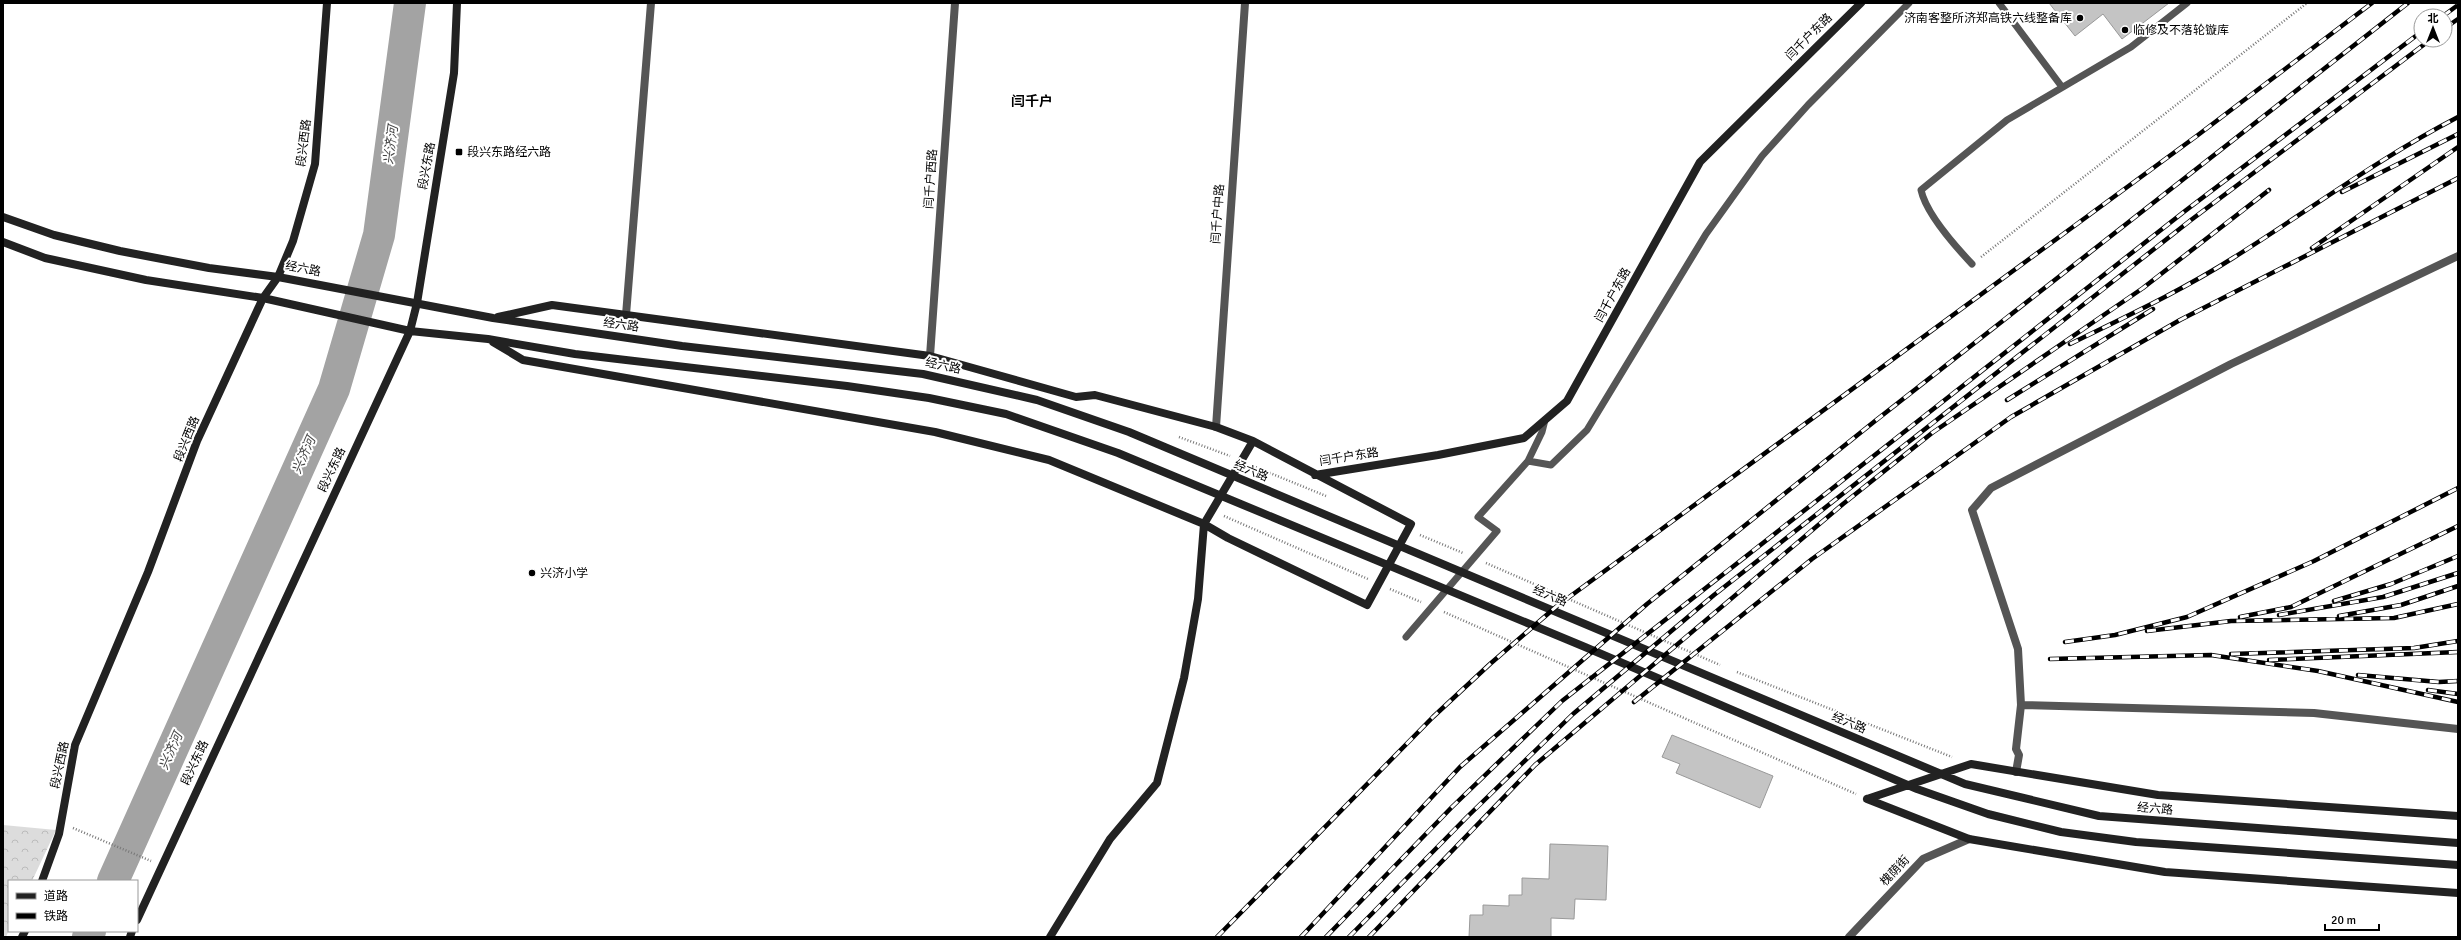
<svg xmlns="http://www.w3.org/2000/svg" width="2461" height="940" font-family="Signika,'Noto Sans SC',sans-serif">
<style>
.forest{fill:url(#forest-crowns)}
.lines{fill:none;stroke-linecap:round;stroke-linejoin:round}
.river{stroke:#a3a3a3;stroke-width:32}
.building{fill:#c4c4c4;stroke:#999}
.path{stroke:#777;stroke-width:2.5;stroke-dasharray:1 2;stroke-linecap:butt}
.lane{stroke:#555;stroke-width:7}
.street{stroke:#555;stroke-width:8}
.secondary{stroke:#222;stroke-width:8}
.rail-casing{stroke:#000;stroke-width:4.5}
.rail{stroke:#fff;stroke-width:3;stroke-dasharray:9;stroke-linecap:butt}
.poi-dot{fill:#000;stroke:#fff;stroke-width:1.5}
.labels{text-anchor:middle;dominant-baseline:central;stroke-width:4;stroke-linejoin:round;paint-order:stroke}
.poi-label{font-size:12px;fill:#000;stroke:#fff;text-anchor:start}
.street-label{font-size:12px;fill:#000;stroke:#fff}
.water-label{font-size:13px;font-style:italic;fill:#444;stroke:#fff}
.quarter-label{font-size:14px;font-weight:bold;fill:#000;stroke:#fff}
</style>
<defs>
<pattern id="forest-crowns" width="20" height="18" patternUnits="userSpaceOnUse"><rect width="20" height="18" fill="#dcdcdc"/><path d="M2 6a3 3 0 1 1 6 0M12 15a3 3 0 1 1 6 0" fill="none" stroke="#bbb"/></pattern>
</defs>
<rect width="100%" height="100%" fill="#fff"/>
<!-- forest -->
<path class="forest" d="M3,825L56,830L32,881H9V930L6,937H3Z"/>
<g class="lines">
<!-- river -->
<path class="river" d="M113,881L334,389L379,235L410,3
M88,937L90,931"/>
</g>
<!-- building -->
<path class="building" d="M2049,3H2169L2122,39L2103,14L2075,36Z
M1672,735L1773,776L1760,808L1676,773L1680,764L1662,757Z
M1550,844L1608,846L1606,900L1575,899L1574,919L1551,918V937H1469L1470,915H1483V905L1509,906V895H1522V878L1549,879Z"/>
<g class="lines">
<!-- path -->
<path class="path" d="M1981,257L2307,3
M1179,437L1230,456
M1253,466L1326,496
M1224,516L1368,579
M1420,535L1463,553
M1486,563L1720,665
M1390,589L1421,602
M1444,612L1856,794
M1737,672L1952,757
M73,828L151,861"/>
<!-- lane -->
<path class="lane" d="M1999,3L2062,87
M1972,264C1955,246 1926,213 1921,190L2007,120L2131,47L2187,3
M1528,461L1542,432L1545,420
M1406,637L1497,531L1478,517L1528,461L1551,465L1587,430L1706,234L1762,156L1808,105L1909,3"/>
<!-- street -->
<path class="street" d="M626,315L651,3
M930,356L955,3
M1216,427L1245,3
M2021,705L2314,713L2458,729
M2016,772L2019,755L2016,749L2021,705L2018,649L1972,510L1991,488L2231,364L2458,256
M1849,937L1923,859L1969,839"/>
<!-- secondary -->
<path class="secondary" d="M3,217L54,235L120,251L209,268L278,277L493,318L682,346L923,374L1037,400L1129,432L1965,784L2099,816L2458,843
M3,242L45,258L146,280L263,298L410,331L488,339L575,354L847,386L929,398L1006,414L1118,453L1585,647L1917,789L1988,814L2061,832L2136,842L2458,865
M498,317L552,305L930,356L1076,397L1095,395L1216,427L1253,441L1411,524L1367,605L1228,538L1204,524L1198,599L1184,678L1157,783L1110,839L1050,937
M493,342L523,360L935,432L1049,460L1204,524L1253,441
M1315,475L1438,455L1524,438L1567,401L1700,162L1861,3
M1867,799L1969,839L2165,872L2458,893
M1867,799L1971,764L2158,795L2458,816
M42,881L59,834L75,745L148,572L197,441L263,298L278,277L293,241L315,164L327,3
M137,920L410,331L417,303L454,73L457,3
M22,937L25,931
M130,937L132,931"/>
<!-- rail casing -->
<g class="rail-casing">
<path id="rail" d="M2443,16L2458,5
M2445,28L2458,19
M2342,192L2458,134
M2312,248L2458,147
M2070,344C2125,317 2181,291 2233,258C2308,211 2379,158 2458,117
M2007,400L2153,309
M2334,601L2391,584L2458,556
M2279,615L2383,597L2458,573
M2339,616L2401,605L2458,586
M2240,617L2291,607L2458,526
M2147,631L2231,621L2394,618L2458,604
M2065,642L2115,635L2187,617L2314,561L2458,488
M2231,654L2414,648L2458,641
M2050,659L2211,655L2318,671L2458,702
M2269,660L2458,652
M2358,675L2439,682L2458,681
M2428,690L2458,694
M1634,702L1812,559L2011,417L2180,320L2458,178
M1217,937L1433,717L1490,664L1557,606L2198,135L2372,3
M1301,937L1460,767L1647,604L1875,421L2408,3
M1326,937L1452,807L1562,701L2185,211L2421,32
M1349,937L1467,817L1573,714L1714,595L2191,220L2430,40
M1369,937L1535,765L1843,504L1932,433L2143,288L2269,190"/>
</g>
<!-- rail -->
<use href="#rail" class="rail"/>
</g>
<!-- markers -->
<g class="poi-dot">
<circle cx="2080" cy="18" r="4"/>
<circle cx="2125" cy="30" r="4"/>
<rect x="455" y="148" width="8" height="8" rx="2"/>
<circle cx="532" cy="573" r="4"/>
</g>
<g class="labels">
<!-- poi labels -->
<g class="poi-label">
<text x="2072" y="18" text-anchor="end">济南客整所济郑高铁六线整备库</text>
<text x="2133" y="30">临修及不落轮镟库</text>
<text x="467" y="152">段兴东路经六路</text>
<text x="540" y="573">兴济小学</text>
</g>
<!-- street labels -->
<g class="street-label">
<text transform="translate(1809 37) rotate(-45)">闫千户东路</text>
<text transform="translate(304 143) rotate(-83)">段兴西路</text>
<text transform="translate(427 166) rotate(-80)">段兴东路</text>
<text transform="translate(931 179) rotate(-86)">闫千户西路</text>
<text transform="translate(1218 214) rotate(-86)">闫千户中路</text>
<text transform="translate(303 269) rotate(11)">经六路</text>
<text transform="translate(1613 295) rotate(-61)">闫千户东路</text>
<text transform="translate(621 325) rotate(8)">经六路</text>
<text transform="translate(943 366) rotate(12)">经六路</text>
<text transform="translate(187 439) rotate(-68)">段兴西路</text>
<text transform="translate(1349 457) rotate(-9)">闫千户东路</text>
<text transform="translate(332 470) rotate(-65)">段兴东路</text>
<text transform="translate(1251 471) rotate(23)">经六路</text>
<text transform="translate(1550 596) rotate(23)">经六路</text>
<text transform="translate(1849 723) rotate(23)">经六路</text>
<text transform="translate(195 763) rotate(-65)">段兴东路</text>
<text transform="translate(60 765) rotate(-78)">段兴西路</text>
<text transform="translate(2155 809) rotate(5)">经六路</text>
<text transform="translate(1895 871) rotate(-47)">槐荫街</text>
</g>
<!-- water labels -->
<g class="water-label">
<text transform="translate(391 145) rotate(-82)">兴济河</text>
<text transform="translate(304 455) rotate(-66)">兴济河</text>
<text transform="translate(171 751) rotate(-66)">兴济河</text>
</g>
<!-- quarter labels -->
<g class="quarter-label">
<text x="1032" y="101">闫千户</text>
</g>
</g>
<!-- border -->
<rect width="2461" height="940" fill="none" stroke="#000000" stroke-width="8"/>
<!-- legend -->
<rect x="8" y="880" width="130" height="52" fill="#ffffff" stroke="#999999"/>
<rect x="16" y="893" width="20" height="6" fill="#222222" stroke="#999999"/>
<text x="44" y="900" font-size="12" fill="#000000">道路</text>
<rect x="16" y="913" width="20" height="6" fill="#000000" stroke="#999999"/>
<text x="44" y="920" font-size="12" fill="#000000">铁路</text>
<!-- north arrow -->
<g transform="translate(2433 28)"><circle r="19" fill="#ffffff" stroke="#999999"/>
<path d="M0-3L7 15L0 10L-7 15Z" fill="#000000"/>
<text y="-6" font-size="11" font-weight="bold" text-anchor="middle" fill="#000000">北</text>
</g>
<!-- scale -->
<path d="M2325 924v6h54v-6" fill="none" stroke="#000000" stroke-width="2"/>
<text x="2331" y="924" font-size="12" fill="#000000" stroke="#ffffff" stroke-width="3" paint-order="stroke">20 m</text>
</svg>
